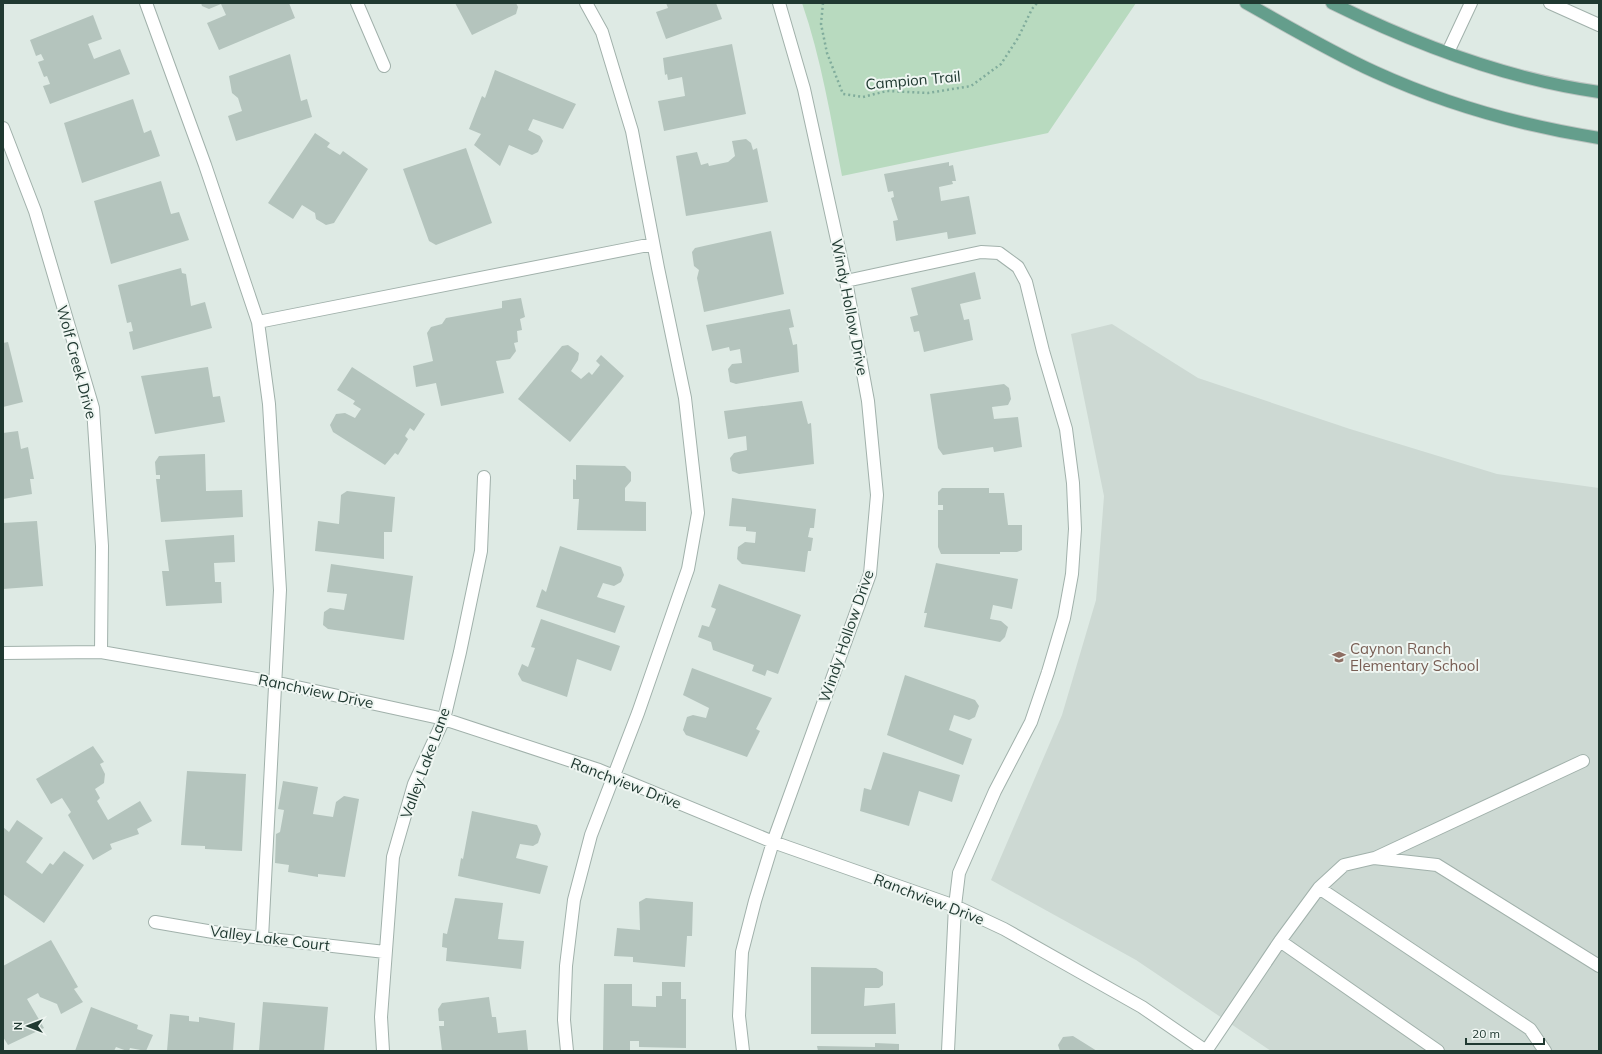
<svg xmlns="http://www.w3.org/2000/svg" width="1602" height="1054" font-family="Mulish,sans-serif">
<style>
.built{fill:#cdd9d3}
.green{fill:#b8dabf}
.building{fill:#b4c4bd}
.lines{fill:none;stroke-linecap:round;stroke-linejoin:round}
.minor-casing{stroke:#a1b1ab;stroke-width:14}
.major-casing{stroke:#bcc4c1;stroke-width:14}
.path{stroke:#80ac9c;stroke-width:2.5;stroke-dasharray:2 3;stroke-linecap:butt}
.minor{stroke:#fff;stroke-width:12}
.major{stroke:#649e8c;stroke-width:12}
.labels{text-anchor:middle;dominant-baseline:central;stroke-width:4;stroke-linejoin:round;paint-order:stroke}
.street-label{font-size:15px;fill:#203931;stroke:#eff6f2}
.education-label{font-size:15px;fill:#785e54;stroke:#eff6f2;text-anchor:start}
</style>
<rect width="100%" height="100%" fill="#deeae4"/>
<!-- built -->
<path class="built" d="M1112,324L1198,378L1350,429L1497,474L1599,488V1051H1271L1136,960L991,880L1062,715L1096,600L1104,496L1071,334Z"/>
<!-- green -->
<path class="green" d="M802,3H1136L1048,133L842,176C831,118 821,58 802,3Z"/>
<!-- building -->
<path class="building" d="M201,3H289L295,18L219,50L207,23L226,15L221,4L209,9L202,6Z
M455,3H516L518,7L516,14L472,35Z
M666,3H716L722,19L666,39L656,12L668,8Z
M93,15L102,39L88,44L94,59L120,49L130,74L50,104L43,86L50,84L47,76L44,77L38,62L44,60L41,54L36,56L30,40Z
M732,44L746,114L664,131L658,101L685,96L682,77L668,80L667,74L665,75L663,58Z
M290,54L301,101L307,99L312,117L236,141L228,116L242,111L238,98L232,93L229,76Z
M495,70L576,104L563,129L533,119L528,130L540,136L543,141L538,152L532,155L509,145L500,166L474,145L481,134L469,129L482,96L485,98Z
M133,99L144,133L151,130L160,156L82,183L64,123Z
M315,133L330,143L327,147L340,155L343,151L368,169L334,223L326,225L316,219L315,213L302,205L293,219L268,203Z
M746,139L751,143L753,150L757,148L768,202L686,216L676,156L697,152L701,165L708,163L709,166L728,162L735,156L732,141Z
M466,148L492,223L436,245L429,241L403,169Z
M949,162V166L953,165L956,181H952L953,184L939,187L941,201L969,196L976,234L948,239L947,232L896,241L893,221L898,220L891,198L894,197L893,191L888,192L884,174Z
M161,181L171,214L179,212L189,240L111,264L94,201Z
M771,231L784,294L704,312L697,278L699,270L694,266L692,252L695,248Z
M181,268L182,273L186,274L191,306L205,302L212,328L133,350L129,332L133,331L131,322L127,323L118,285Z
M975,272L981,299L960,304L964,320L969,319L973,340L924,352L919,331L914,332L910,317L918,315L911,288Z
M521,298L525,317L520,319L522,330L517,331L518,342L514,343L516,351L510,359L496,361L504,393L441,406L436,383L416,387L413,366L433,361L427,333L431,327L442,324L446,318L502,308V301Z
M790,309L794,327L789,328L793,345L797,344L799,372L736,384L730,382L728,369L732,364L742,363L740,349L730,351L729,347L712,351L706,325Z
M8,342L23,402L3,407V343Z
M568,345L579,353L578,360L571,371L581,379L589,372L592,375L600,365L596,361L601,355L624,376L570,442L518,399L562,346Z
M208,367L213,397L220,396L225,422L155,434L141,376Z
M352,367L425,414L414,431L410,428L405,436L408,439L398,455L395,453L385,465L333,432L330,425L336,414L345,413L355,418L361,409L353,404L355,401L337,390Z
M1004,384L1009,388L1011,399L1008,405L992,407L994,419L1018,417L1022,447L994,452L993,447L943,455L938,448L930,394Z
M802,401L808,424L811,423L814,464L739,474L732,471L730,458L734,453L747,450L746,436L728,439L724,411Z
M18,431L21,449L28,447L34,479H30L32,494L3,499V433Z
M205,454L206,491L242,490L243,517L161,522L156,479H160V475H156L155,462L159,456Z
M576,465L625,466L631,472V481L625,488V501L646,502V531L577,530L579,499H573V479L576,480Z
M942,488H989V493H1004L1008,525H1022V550L1017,552H1000V554H941L938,547V510H943V505H938V492Z
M347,491L395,497L392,532H384V559L315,551L318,521L339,524L341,495Z
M732,498L816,509L814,528H810L808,537L813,538L811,551H808L805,572L742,564L737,559L738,547L745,542L755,543L756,532L746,531V527L729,526Z
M37,521L43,586L3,589V523Z
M234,535L235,562L214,563L215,582H221L222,603L166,606L162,571H169L165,540Z
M560,546L621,567L624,575L621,582L614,586L603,583L597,597L625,606L615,633L536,607L542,589L546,592Z
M936,563L1018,579L1012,609L993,605L990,619L1001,621L1008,627L1005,637L1000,642L924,627L927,613H924Z
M331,564L413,576L404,640L328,629L323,625L324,612L330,608L344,610L347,594L327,592Z
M719,584L801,615L778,674L767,670L765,676L752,671L754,665L713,650L711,642L698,637L702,625L709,627L716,609L711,607Z
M541,619L620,646L611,671L577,659L567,697L522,681L518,674L522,664L528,667L535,648L531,647Z
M692,668L772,698L756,729L760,731L747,757L686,735L683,730L687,717L693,715L706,718L709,708L683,695Z
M905,675L975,700L979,706L975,717L969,720L954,715L949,730L972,739L963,765L887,735Z
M93,746L104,762L100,764L105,774L104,783L95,789L100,798L97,801L108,820L140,801L152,821L137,829L139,834L110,844L112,849L93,860L68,815L71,812L62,798L51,804L36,779Z
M883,752L960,775L952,802L919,791L909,826L860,811L864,788L871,790Z
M187,771L246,774L242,851L205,849V846L181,845Z
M283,781L318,787L313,814L333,817L336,802L344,796L359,799L345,877L318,874V877L288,872L289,865L275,863L276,834L280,832L284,810L278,809Z
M472,811L537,825L541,834L538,843L533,846L520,844L516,858L548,866L540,894L458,876L461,858L463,859Z
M17,820L43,838L26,862L42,874L50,863L53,865L64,851L84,865L44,923L3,894V827L9,832Z
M455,898L503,903L498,939L524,941L521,969L446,961L447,948L442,947L443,933L447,934Z
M646,898L693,902L692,936H687L685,967L633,962V957L614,956L617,928L640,930L639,902Z
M51,940L78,987L74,989L83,1002L61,1014L57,1004L40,997L38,993L27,999L44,1028L8,1045L3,1037V966Z
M811,967L876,968L883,972V985L879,988H865L864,1006L895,1003L896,1034H811Z
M662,982H681V999H686V1048L639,1047V1041H630V1051H603L604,984H632V1006L656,1007V996H662Z
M489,997L492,1017H496L498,1033L526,1030L528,1051H442L439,1026H444V1021H439L438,1009L442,1003Z
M263,1002L328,1007L324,1051H259Z
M91,1007L138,1025L137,1029L153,1035L146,1051L130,1048L129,1051H127L116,1047L114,1051H75Z
M170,1014L189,1016V1021L199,1022V1017L235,1023L233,1051H167Z
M1073,1036L1097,1051H1060L1058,1045L1063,1037Z
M875,1043L899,1044V1051H818L817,1046L875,1047Z"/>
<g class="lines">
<!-- minor casing -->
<g class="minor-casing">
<path id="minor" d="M146,3L205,165L258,322
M357,3L384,66
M1550,3L1599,25
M1448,52L1471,3
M3,128L35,211L93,408L102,546L101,652
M846,281L981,252L999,253L1018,267L1026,282L1043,351L1066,429L1073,483L1075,529L1072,574L1064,618L1048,672L1031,722L995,791L959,873L955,906L948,1051
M3,653L101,652L274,682L444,719L599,770L773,842L955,906L1004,929L1142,1007L1206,1051
M1375,858L1583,761
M1319,888L1530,1029L1545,1051
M155,922L219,933L385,952
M262,938L280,590L269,404L258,322L653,244
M1280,941L1438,1051
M383,1051L381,1017L393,857L414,784L444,719L460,652L481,551L484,477
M567,1051L564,1020L566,966L574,900L591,835L638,713L688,569L698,513L685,398L658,268L632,131L602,32L586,3
M743,1051L739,1016L742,952L755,901L773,842L870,574L877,495L868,401L846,281L804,89L779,3
M1206,1051L1280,941L1319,888L1344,865L1374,858L1437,865L1599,966"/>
</g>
<!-- major casing -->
<g class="major-casing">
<path id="major" d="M1246,3C1289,27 1331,52 1375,72C1445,104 1524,126 1599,138
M1332,3C1415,44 1506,79 1599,92"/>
</g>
<!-- path -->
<path class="path" d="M823,3L821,24L827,53L843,94L863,97L887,91L928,93L971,86L1001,64L1018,38L1032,9L1037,3"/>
<!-- minor -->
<use href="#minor" class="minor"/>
<!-- major -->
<use href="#major" class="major"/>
</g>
<!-- icons -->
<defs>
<g id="school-bare" transform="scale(1.08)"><path d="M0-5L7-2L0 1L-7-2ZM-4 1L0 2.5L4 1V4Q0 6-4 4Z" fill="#8d6e63" stroke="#eff6f2" stroke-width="2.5" paint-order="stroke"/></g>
</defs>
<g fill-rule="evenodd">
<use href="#school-bare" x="1339" y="657"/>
</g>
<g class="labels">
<!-- street labels -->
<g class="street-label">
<text transform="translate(913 80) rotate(-5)">Campion Trail</text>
<text transform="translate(850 307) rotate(79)">Windy Hollow Drive</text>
<text transform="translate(77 362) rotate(75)">Wolf Creek Drive</text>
<text transform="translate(846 636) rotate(-71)">Windy Hollow Drive</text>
<text transform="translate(316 691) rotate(12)">Ranchview Drive</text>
<text transform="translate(425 763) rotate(-70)">Valley Lake Lane</text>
<text transform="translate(626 783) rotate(21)">Ranchview Drive</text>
<text transform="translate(929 899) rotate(21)">Ranchview Drive</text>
<text transform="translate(270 938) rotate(7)">Valley Lake Court</text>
</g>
<!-- education labels -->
<g class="education-label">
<text x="1350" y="648">Caynon Ranch<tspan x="1350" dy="17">Elementary School</tspan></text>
</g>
</g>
<!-- border -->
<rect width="1602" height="1054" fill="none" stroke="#203931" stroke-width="8"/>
<!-- north arrow -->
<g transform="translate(28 1026) rotate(270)" stroke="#eff6f2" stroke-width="3" paint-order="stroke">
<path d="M0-3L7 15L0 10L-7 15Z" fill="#203931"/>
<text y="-6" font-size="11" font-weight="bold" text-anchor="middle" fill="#203931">N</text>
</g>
<!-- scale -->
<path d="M1466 1038v6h78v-6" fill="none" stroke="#203931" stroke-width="2"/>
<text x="1472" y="1038" font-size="12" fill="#203931" stroke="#eff6f2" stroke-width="3" paint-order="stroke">20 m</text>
</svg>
